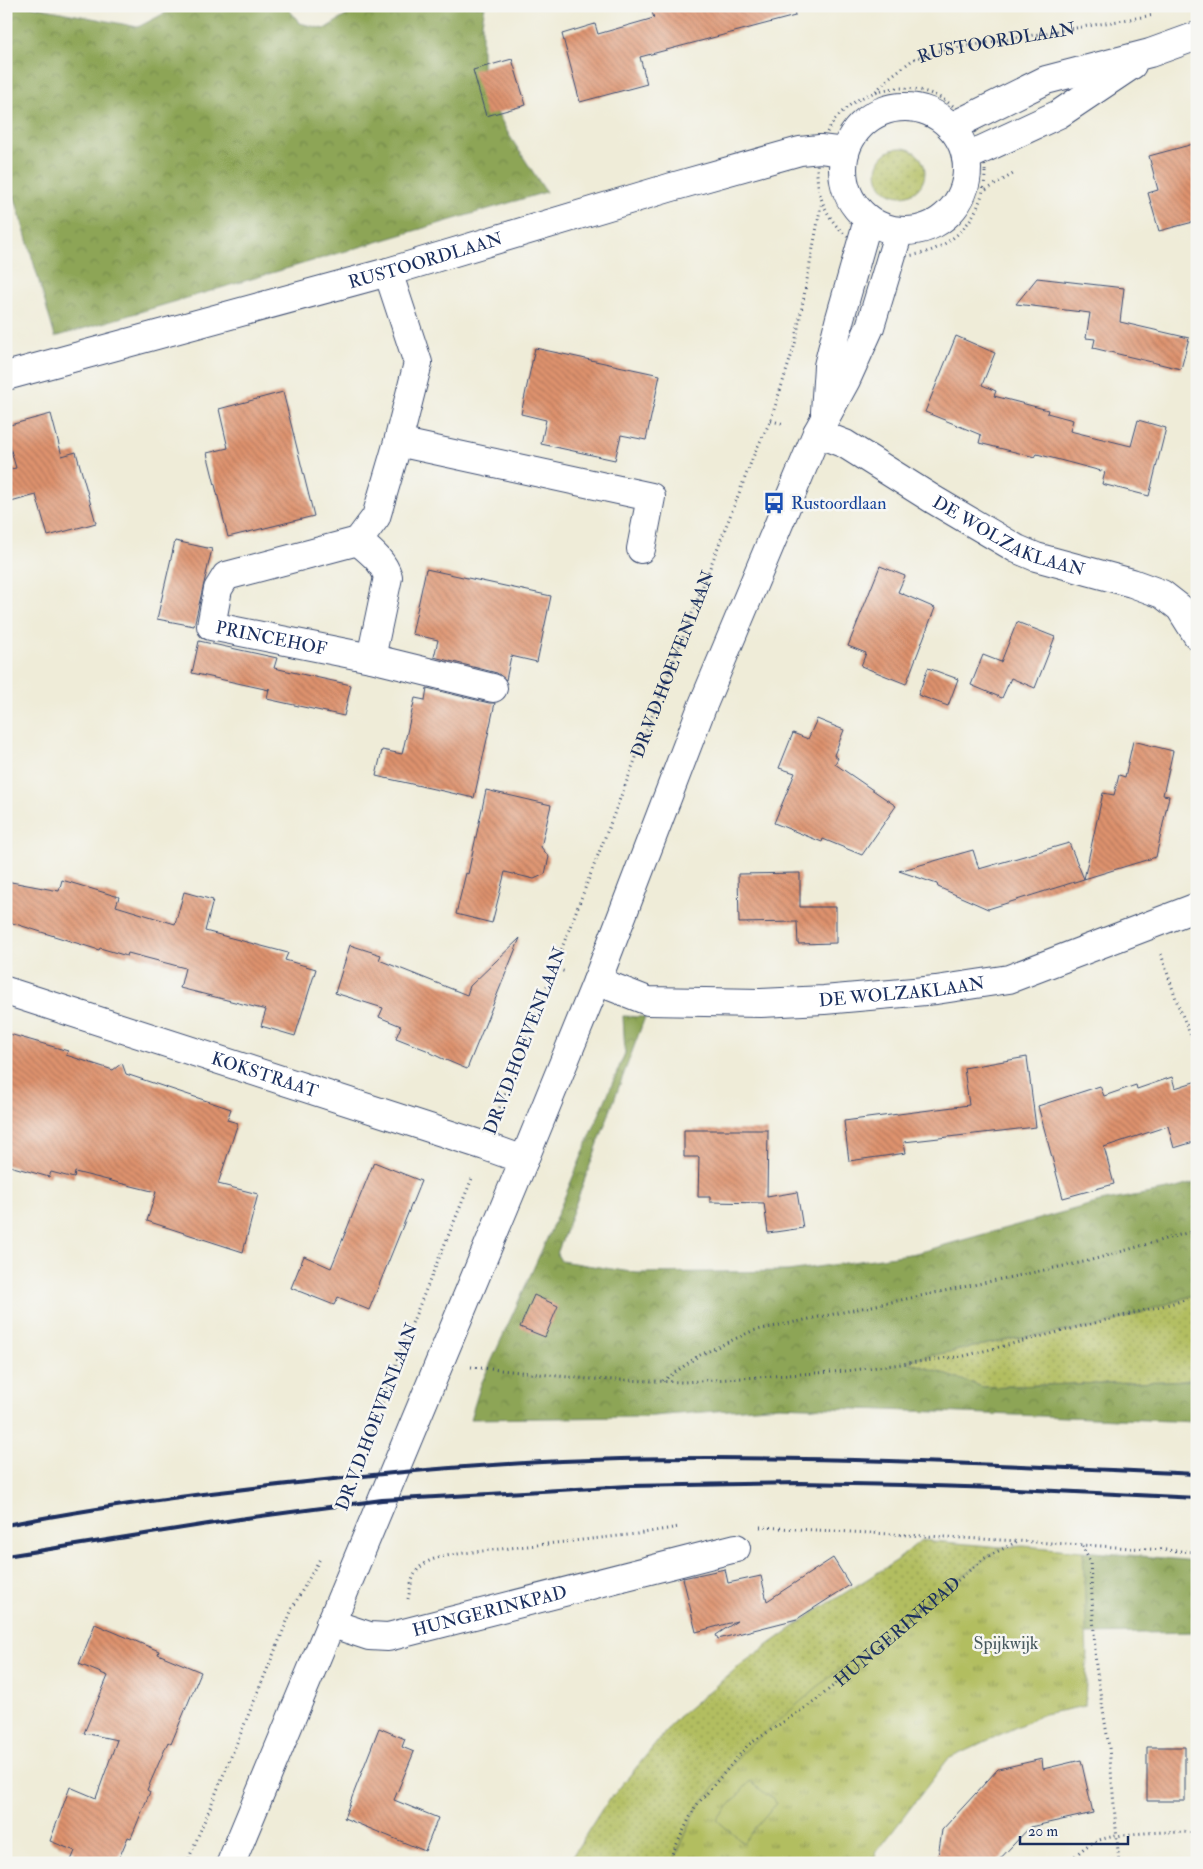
<svg xmlns="http://www.w3.org/2000/svg" width="1203" height="1869" font-family="'IM FELL Double Pica',serif">
<style>
.grass{fill:url(#grass-dots);stroke:#66765f}
.forest{fill:url(#forest-crowns);stroke:#546a5a}
.park{fill:url(#park-tufts);stroke:#66765f}
.pitch{fill:#b2be60;stroke:#66765f}
.building{fill:url(#building-back-hatch)}
.lines{fill:none;stroke-linecap:round;stroke-linejoin:round}
.minor-casing{stroke:#3b4b70;stroke-width:30}
.tertiary-casing{stroke:#3b4b70;stroke-width:30}
.path{stroke:#3b4b70;stroke-width:3;stroke-dasharray:1 4;stroke-linecap:butt}
.minor{stroke:#fff;stroke-width:28}
.tertiary{stroke:#fff;stroke-width:28}
.rail{stroke:#1b2f5e;stroke-width:4}
.labels{text-anchor:middle;dominant-baseline:central;stroke-width:5;stroke-linejoin:round;paint-order:stroke}
.street-label{font-size:18px;fill:#1b2f5e;stroke:#f6f6f2}
.transit-label{font-size:18px;fill:#164399;stroke:#f6f6f2;text-anchor:start}
.park-label{font-size:18px;fill:#485a5f;stroke:#f6f6f2}
</style>
<defs>
<pattern id="grass-dots" width="8" height="8" patternUnits="userSpaceOnUse" patternTransform="scale(1.25)"><rect width="8" height="8" fill="#b2be60"/><path d="M2 2h.1M6 6h.1" fill="none" stroke="#909b52" stroke-width="1.8" stroke-linecap="round"/></pattern>
<pattern id="forest-crowns" width="20" height="18" patternUnits="userSpaceOnUse" patternTransform="scale(1.25)"><rect width="20" height="18" fill="#8da556"/><path d="M2 6a3 3 0 1 1 6 0M12 15a3 3 0 1 1 6 0" fill="none" stroke="#72874a"/></pattern>
<pattern id="park-tufts" width="24" height="20" patternUnits="userSpaceOnUse" patternTransform="scale(1.25)"><rect width="24" height="20" fill="#b2be60"/><path d="M3 7l-1-3M5 7V3M7 7l1-3M15 17l-1-3M17 17v-4M19 17l1-3" fill="none" stroke="#909b52"/></pattern>
<pattern id="building-back-hatch" width="6" height="6" patternUnits="userSpaceOnUse" patternTransform="scale(1.25)"><rect width="6" height="6" fill="#de926d"/><path d="M-1 5l2 2M0 0l6 6M5-1l2 2" fill="none" stroke="#b3785d"/></pattern>
</defs>
<rect width="100%" height="100%" fill="#f6f6f2"/>
<filter id="ink" filterUnits="userSpaceOnUse"><feTurbulence type="fractalNoise" baseFrequency=".02" numOctaves="2"/><feDisplacementMap in="SourceGraphic" scale="10" xChannelSelector="R" yChannelSelector="G"/><feConvolveMatrix kernelMatrix="1 2 1 2 8 2 1 2 1" color-interpolation-filters="sRGB"/></filter>
<filter id="wash" filterUnits="userSpaceOnUse"><feTurbulence type="fractalNoise" baseFrequency=".0096" numOctaves="4" result="noise"/><feDisplacementMap in="SourceGraphic" scale="20" xChannelSelector="R" yChannelSelector="G"/><feGaussianBlur stdDeviation="1.12" result="paint"/><feColorMatrix in="noise" values="0 0 0 0 0 0 0 0 0 0 0 0 0 0 0 0 0 1.4 0 .05"/><feComposite in="paint" operator="in"/></filter>
<g filter="url(#wash)">
<rect width="100%" height="100%" fill="#efecd8"/>
<!-- grass -->
<path class="grass" d="M877 172a24 24 0 1 1 48 0a24 24 0 1 1-48 0Z
M1197,1294V1380L983,1387L905,1361L1017,1338L1097,1327Z
M921,1540L1002,1547L907,1616L697,1808L673,1863H568L602,1809L677,1718L743,1663L816,1611L896,1561Z"/>
<!-- forest -->
<path class="forest" d="M30,6L138,27L165,13L171,6H286L300,23L324,29L362,6H485L482,23V83L509,135L546,192L55,337L6,167V9Z
M623,1016L645,1017L557,1254L561,1261L637,1273L788,1271L916,1253L1100,1202L1173,1189L1197,1182V1294L1097,1327L1017,1338L906,1361L983,1387L1197,1380V1422L779,1406L641,1417L470,1419L481,1384L549,1234L625,1053Z
M1083,1551L1197,1561V1632L1086,1634Z"/>
<!-- park -->
<path class="park" d="M1023,1546L1083,1551L1087,1657L1085,1706L1044,1714L948,1759L876,1853L874,1863H673L697,1808L744,1751L815,1689L907,1616L1002,1547Z"/>
<!-- pitch -->
<path class="pitch" d="M750,1781L777,1803L743,1843L717,1820Z"/>
<g id="blocks">
<!-- building -->
<path class="building" d="M650,6H794L795,16L640,57L647,84L580,102L562,34L595,24L598,34L654,18Z
M512,59L526,105L486,116L473,70Z
M1197,143V221L1159,231L1148,193L1158,190L1149,156Z
M1037,278L1124,288L1120,322L1189,338L1181,369L1093,348L1095,339L1086,338L1090,313L1016,304Z
M956,336L995,353L982,385L996,391L994,396L1048,410L1047,413L1073,420L1070,431L1131,446L1138,420L1166,428L1149,496L1102,484L1105,472L1037,454L1035,457L979,443L981,435L925,412Z
M535,348L660,375L646,440L621,435L615,460L541,444L546,420L521,414Z
M283,392L314,516L228,537L207,453L228,448L219,409Z
M51,414L62,456L76,452L96,523L48,536L36,495L11,502L6,485V470L16,468L6,433V426Z
M175,541L212,549L194,626L157,619Z
M880,566L905,576L898,592L935,608L906,684L861,666L866,653L848,646Z
M426,569L551,596L537,662L511,656L506,680L497,673L434,657L438,640L412,634Z
M1017,622L1055,637L1035,688L1011,678L1002,698L971,685L983,655L1001,662Z
M199,641L277,658L274,668L351,685L344,716L267,699L269,688V690L192,673Z
M928,668L958,679L948,706L918,695Z
M427,688L489,703H495L474,798L376,776L382,750L402,754L415,698L425,700Z
M817,719L844,730L834,755L838,758L835,764L896,806L862,855L823,839L822,842L774,823L795,773L779,768L793,733L808,739Z
M1133,741L1173,751L1163,795L1169,796L1156,857L1084,879L1103,793L1114,795L1119,775L1125,777Z
M486,790L551,805L541,847L549,857L545,874L534,879L505,872L492,923L456,914L466,873L468,874Z
M1069,843L1084,879L988,909L938,887L937,884L899,871L973,850L979,869Z
M800,873V907H836V943L798,944L797,922L739,923L738,874Z
M62,880L119,897L116,906L175,924L184,892L213,900L205,931L288,953L285,960L316,969L295,1036L261,1026L266,1010L180,988L185,968L128,953L127,956L100,948L99,950L6,921V881L59,891Z
M520,938L467,1069L441,1058L429,1052V1051L396,1038L401,1026L379,1017L383,1008L335,993L350,945L381,955L379,960L467,995L470,986Z
M6,1033L68,1051L66,1055L113,1070L122,1063L126,1074L231,1109L227,1120L238,1123L218,1184L258,1194L243,1252L147,1221L156,1192L75,1172L74,1178L51,1172L49,1177L6,1165Z
M1027,1057L1036,1127L904,1142L906,1153L849,1161L844,1121L969,1105L964,1068Z
M1172,1077L1175,1088L1197,1081V1141L1174,1148L1168,1126L1104,1147L1114,1184L1063,1198L1038,1106L1100,1086L1104,1096L1136,1085L1137,1089Z
M684,1130H768L767,1197L797,1192L803,1228L768,1233L764,1203L710,1202V1197H698L699,1157H684Z
M374,1162L421,1181L369,1310L338,1297L334,1305L291,1288L304,1256L331,1268Z
M534,1295L558,1306L545,1337L520,1327Z
M833,1558L850,1585L797,1619L718,1639L716,1635L737,1621L696,1632L683,1578L725,1569L728,1583L761,1576L767,1601Z
M95,1624L159,1651L158,1654L201,1672L171,1744L168,1742L147,1790L150,1792L131,1838L128,1837L117,1863H70L75,1851L50,1841L70,1787L96,1798L117,1740L84,1733L108,1676L79,1664Z
M379,1728L405,1739L402,1747L414,1752L394,1800L438,1818L425,1851L344,1818Z
M1147,1747H1185V1801H1147Z
M1042,1759L1043,1769L1081,1760L1093,1813L1030,1827L996,1863H937L942,1830L998,1769Z"/>
</g>
</g>
<g filter="url(#ink)">
<use href="#blocks" fill-opacity="0" stroke="#3b4b70" stroke-width="1"/>
<g class="lines">
<!-- minor casing -->
<g class="minor-casing">
<g id="minor">
<path d="M388,272L418,363L398,442L376,517L358,541C371,552 383,561 388,577L371,658L493,688"/>
<path id="s4" d="M817,433L845,444L934,500L1017,549L1036,557L1132,583L1162,594L1180,608L1197,635"/>
<path d="M398,442L651,497L641,549"/>
<path id="s5" d="M358,541L226,576L218,589L211,626L371,658"/>
<path id="s6" d="M597,981L648,1001L761,1003L824,1000L936,990L1009,979L1197,907"/>
<path id="s7" d="M6,991L485,1146L524,1160"/>
<path id="s8" d="M330,1623L369,1636L388,1637L736,1548"/>
</g>
</g>
<!-- tertiary casing -->
<g class="tertiary-casing">
<g id="tertiary">
<circle cx="905" cy="169" r="62"/>
<path d="M951,127L1046,80L1150,53L1197,36"/>
<path d="M966,157L1059,114L1132,65"/>
<path id="s9" d="M6,376L388,272L672,187L800,151L820,149L845,152"/>
<path d="M825,412L828,366L840,318L868,220"/>
<path d="M231,1863L524,1160L597,981L702,707L817,433L846,380L870,327L899,231"/>
</g>
</g>
<!-- path -->
<g class="path">
<circle cx="901" cy="172" r="84"/>
<path id="s1" d="M876,91L890,77L914,59L937,51L1154,15"/>
<path d="M986,190L1013,174"/>
<path d="M771,421L785,424"/>
<path d="M1161,954L1178,1005L1197,1050"/>
<path d="M553,968L566,972"/>
<path id="s2" d="M496,1117L755,452L770,422L795,344L821,205"/>
<path d="M471,1367L588,1379L684,1382L846,1371L964,1356L1197,1297"/>
<path d="M663,1381L698,1356L752,1331L1088,1261L1197,1230"/>
<path d="M367,1445L401,1350L473,1176"/>
<path d="M760,1527L1018,1541"/>
<path d="M1082,1546L1090,1561L1096,1667L1109,1747L1119,1863"/>
<path d="M408,1599C410,1591 411,1579 416,1572C426,1557 447,1556 464,1553L637,1534L679,1527"/>
<path d="M187,1863L293,1607L321,1557"/>
<path id="s3" d="M670,1863L672,1854L695,1807L748,1745L814,1702L983,1559L1018,1541L1197,1552"/>
<path d="M1068,1863C1075,1856 1084,1847 1092,1843C1112,1832 1174,1831 1197,1833"/>
</g>
<!-- minor -->
<use href="#minor" class="minor"/>
<!-- tertiary -->
<use href="#tertiary" class="tertiary"/>
<!-- rail -->
<path class="rail" d="M6,1525C134,1500 263,1486 393,1473C468,1466 545,1461 621,1459C813,1455 1005,1465 1197,1474
M6,1556L246,1518L382,1500L629,1486L800,1483L903,1485L996,1488L1197,1498"/>
</g>
</g>
<!-- icons -->
<defs>
<g id="bus-bare" transform="scale(1.725)"><path d="M-5-6H5V4H4V6H2V4H-2V6H-4V4H-5ZM-3.5-4V0h7V-4ZM-3.5 1.2v1.5H-2V1.2ZM2 1.2v1.5H3.5V1.2Z" fill="#1a4fb4" stroke="#f6f6f2" stroke-width="2.5" paint-order="stroke"/></g>
</defs>
<g fill-rule="evenodd">
<use href="#bus-bare" x="774" y="503"/>
</g>
<g class="labels">
<!-- street labels -->
<g class="street-label">
<text stroke="none"><textPath href="#s1" startOffset="134">RUSTOORDLAAN</textPath></text>
<text stroke="none"><textPath href="#s9" startOffset="435">RUSTOORDLAAN</textPath></text>
<text stroke="none"><textPath href="#s4" startOffset="219">DE WOLZAKLAAN</textPath></text>
<text stroke="none"><textPath href="#s5" startOffset="251">PRINCEHOF</textPath></text>
<text stroke="none"><textPath href="#s2" startOffset="486">DR.V.D.HOEVENLAAN</textPath></text>
<text stroke="none"><textPath href="#s6" startOffset="309">DE WOLZAKLAAN</textPath></text>
<text transform="translate(525 1041) rotate(-69)">DR.V.D.HOEVENLAAN</text>
<text stroke="none"><textPath href="#s7" startOffset="272">KOKSTRAAT</textPath></text>
<text transform="translate(377 1417) rotate(-69)">DR.V.D.HOEVENLAAN</text>
<text stroke="none"><textPath href="#s8" startOffset="165">HUNGERINKPAD</textPath></text>
<text stroke="none"><textPath href="#s3" startOffset="331">HUNGERINKPAD</textPath></text>
</g>
<!-- transit labels -->
<g class="transit-label">
<text x="791" y="503">Rustoordlaan</text>
</g>
<!-- park labels -->
<g class="park-label">
<text x="1006" y="1643">Spijkwijk</text>
</g>
</g>
<!-- margin -->
<rect width="1203" height="1869" fill="none" stroke="#f6f6f2" stroke-width="25"/>
<!-- scale -->
<path d="M1020 1836v8h108v-8" fill="none" stroke="#1b2f5e" stroke-width="2.5"/>
<text x="1028" y="1836" font-size="15" fill="#1b2f5e" stroke="#f6f6f2" stroke-width="4" paint-order="stroke">20 m</text>
</svg>
